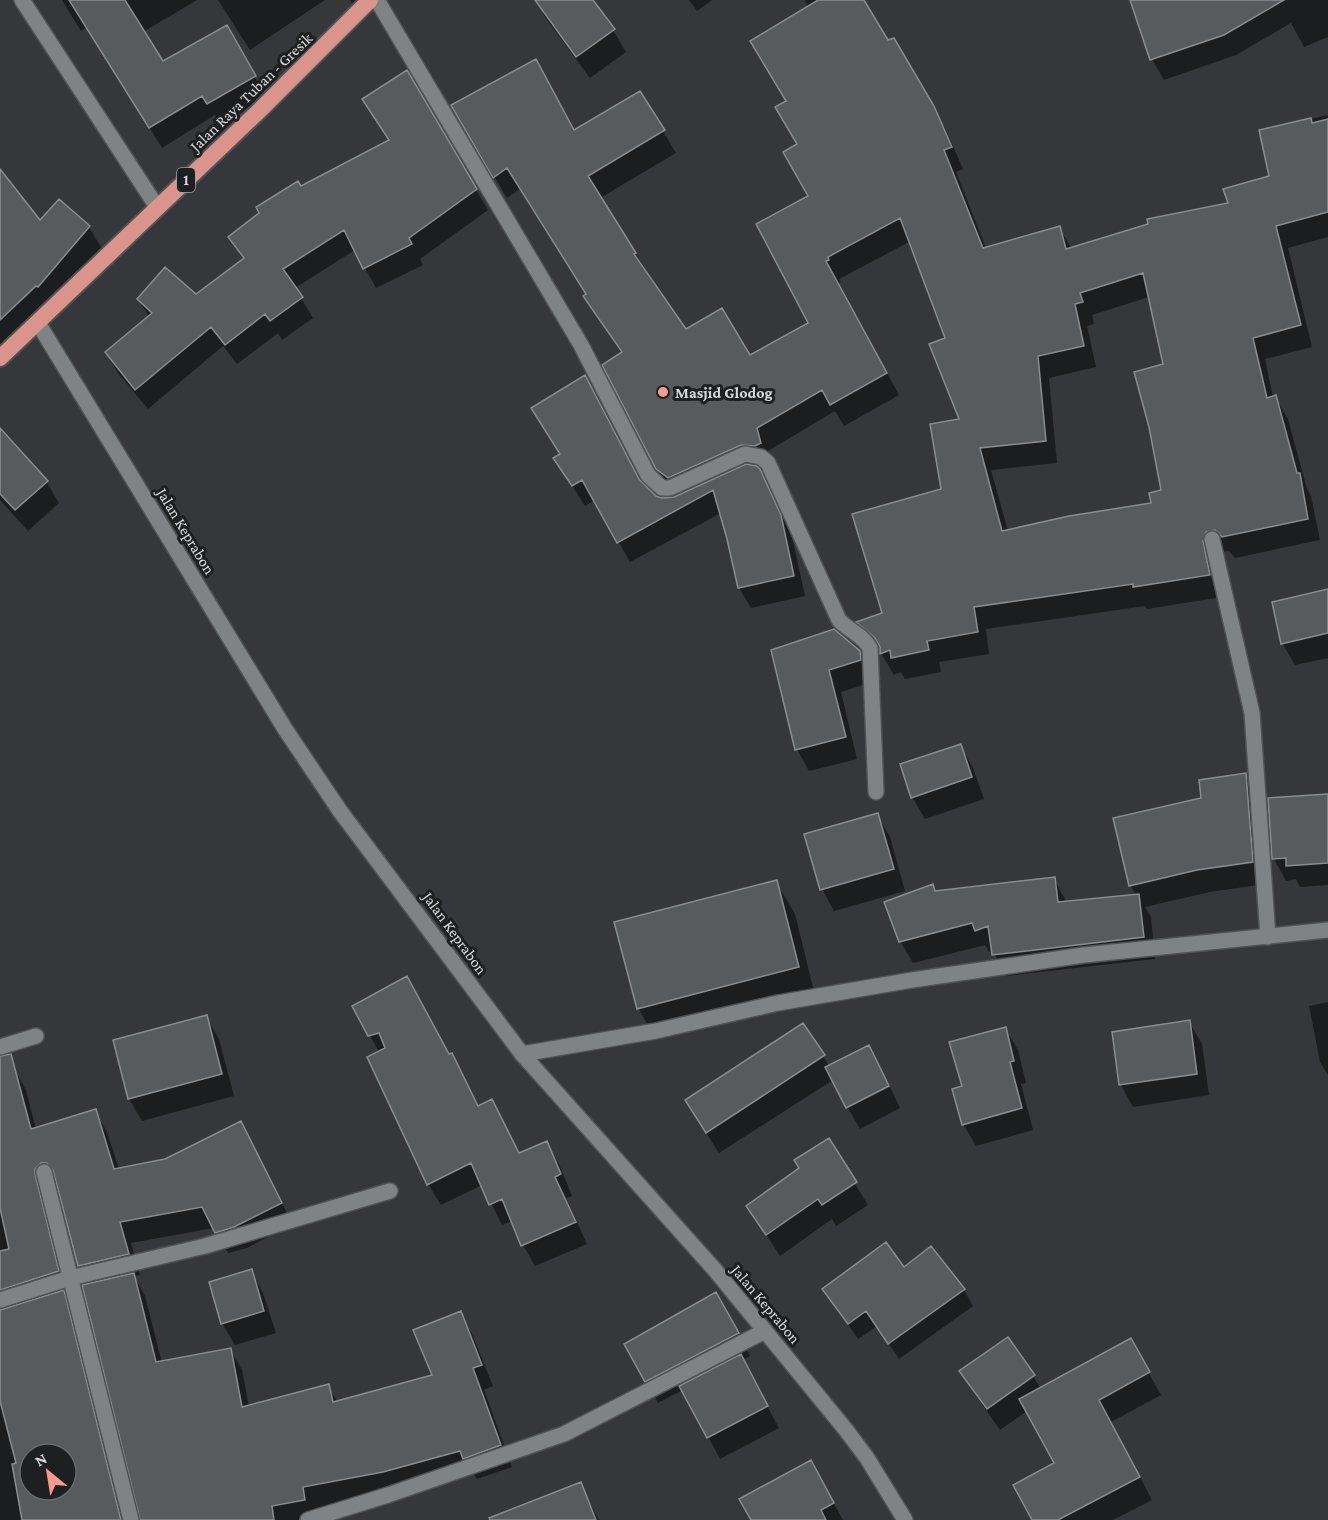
<svg xmlns="http://www.w3.org/2000/svg" width="1328" height="1520" font-family="'Crimson Pro',serif">
<style>
.shadow{fill:#0007;fill-rule:evenodd}
.building{fill:#585b5e;stroke:#8a8d90;stroke-width:1.5;fill-rule:evenodd}
.lines{fill:none;stroke-linecap:round;stroke-linejoin:round}
.minor-casing{stroke:#505355;stroke-width:18}
.tertiary-casing{stroke:#505355;stroke-width:18}
.trunk-casing{stroke:#505355;stroke-width:20}
.minor{stroke:#808386;stroke-width:15}
.tertiary{stroke:#808386;stroke-width:15}
.trunk{stroke:#db948c;stroke-width:16}
.poi-dot{fill:#f59c91;stroke:#1d1f20;stroke-width:2}
.labels{text-anchor:middle;dominant-baseline:central;stroke-width:6;stroke-linejoin:round;paint-order:stroke}
.shield{fill:#1d1f20;stroke:#9fa1a2;stroke-width:1.5}
.shield-label{font-size:15px;font-weight:bold;fill:#d7d9da}
.street-label{font-size:16px;fill:#d7d9da;stroke:#1d1f20}
.poi-label{font-size:16px;font-weight:bold;fill:#d7d9da;stroke:#1d1f20;text-anchor:start}
</style>
<rect width="100%" height="100%" fill="#35373a"/>
<!-- shadow -->
<path class="shadow" d="M62,0H197L143,32L162,63L227,27L266,97L220,123L215,115L162,148L87,27L81,31Z
M218,0H325L250,50Z
M350,0H361L353,5Z
M536,0H591L613,30L626,52L590,78L547,20Z
M689,0H712L697,11Z
M805,0H862L888,42L893,40L946,130L963,169L956,172L986,248L1059,228L1072,249L1230,205L1270,177L1261,131L1328,115V237L1288,248L1312,347L1265,359L1273,397H1275L1288,419L1307,489L1311,496L1320,540L1235,558L1229,551L1218,553L1222,597L1147,609L1145,606L986,629L989,654L939,662L941,672L905,679L901,672L894,675L881,653L870,643L858,622L883,614L942,490L961,420L947,339L911,241L839,279L841,282L838,283L899,395L844,426L835,411L768,451L772,465L768,467H755L771,491L792,537L805,596L751,608L739,588L721,513L630,562L595,500L585,506L555,459L561,455L585,377L641,483L655,496L661,499L677,497L670,491L657,468L622,354L598,318L585,297L588,295L520,189L507,198L453,106L574,132L640,93L676,153L600,198L685,331L750,357L810,324V197L787,101L808,8ZM1149,297L1164,365L1163,491L1153,504L1008,531L991,470L1057,463L1049,378L1096,367L1087,326L1094,324L1092,315Z
M1132,0H1328V37L1304,47L1291,23L1236,55L1164,80L1152,59Z
M406,72L488,210L420,259L423,265L376,288L355,250L295,288L313,318L282,340L278,333L237,364L223,346L148,409L118,373L106,353L149,317L139,300L196,296L244,260L230,237L300,188L390,141Z
M0,172L40,222L59,201L89,227L102,249L51,308L0,354Z
M0,449L46,481L59,503L28,531L0,500Z
M1328,591V658L1295,665L1282,643Z
M858,650L871,673L872,682L841,692L857,759L809,771L797,749L773,651Z
M961,746L973,768L984,799L925,819L912,797Z
M1245,775L1257,797L1265,884L1210,892L1145,907L1151,917L1155,959L1006,976L993,951L989,952L985,945L913,963L900,941L936,893L1054,879L1067,903L1136,895L1130,885Z
M1328,796V885L1300,887L1296,879L1286,881L1274,859L1269,799Z
M877,815L890,837L905,891L834,911L822,889Z
M776,882L795,914L816,1000L657,1040L638,1008Z
M1328,1002V1075L1320,1062L1309,1006Z
M354,1006L479,1107L503,1122L520,1154L546,1143L559,1164L572,1196L566,1198L587,1244L535,1266L523,1245L512,1221L502,1225L482,1185L441,1205L428,1184L369,1057L379,1052Z
M206,1017L219,1039L234,1096L142,1121L129,1099L114,1041Z
M1189,1022L1202,1044L1209,1095L1133,1107L1121,1085L1114,1033Z
M803,1025L829,1066L868,1047L889,1084L847,1106L833,1080L719,1153L699,1122Z
M1005,1028L1018,1050L1026,1083L1021,1084L1033,1130L976,1146L963,1124V1087Z
M14,1069L26,1090L36,1129L95,1111L107,1132L119,1169L165,1161L240,1123L293,1224L247,1248L228,1253L214,1228L131,1243L140,1275L134,1276L145,1296L162,1363L230,1349L242,1370L249,1407L328,1386L338,1403L434,1376L460,1313L472,1334L493,1386L484,1390L512,1467L477,1479L472,1472L395,1492L315,1508L316,1520H141L90,1285L79,1266L59,1184L55,1183L46,1190L70,1292L64,1294L75,1313L127,1520H0V1073ZM30,1454H66V1490H30Z
M890,1087L900,1108L860,1129L848,1108Z
M828,1140L868,1205L836,1226L832,1219L780,1256L748,1206L800,1169Z
M903,1269L964,1290L973,1306L899,1359L877,1326L858,1339L824,1289Z
M251,1271L263,1293L276,1333L235,1345L222,1323Z
M715,1294L750,1356L742,1360L779,1428L720,1459L683,1390L658,1403L626,1345Z
M1130,1340L1161,1395L1111,1422L1152,1500L1113,1520H1034L1056,1463L1027,1411L1000,1430L974,1393L961,1371L1033,1376L1041,1389Z
M580,1484L599,1520H546Z
M825,1487L843,1520H752Z"/>
<!-- building -->
<path class="building" d="M69,0H125L163,61L227,25L256,76L207,104L202,96L149,128Z
M535,0H593L615,29L576,57Z
M818,0H864L888,40L894,38L934,106L952,147L944,150L983,248L1060,226L1066,249L1148,224L1147,219L1228,203L1223,189L1269,176L1259,130L1311,118L1312,123L1328,119V212L1276,226L1301,325L1253,338L1267,398L1276,395L1297,473H1300L1308,519L1222,537L1215,530L1206,532L1203,541L1210,575L1133,587V584L974,607L978,632L927,641L929,650L891,658L890,650L880,654V647L875,638L856,622L882,613L852,514L941,489L930,424L959,419L929,344L945,338L900,218L828,257L829,260L826,261L887,373L830,405L822,390L757,428L761,443L755,446L741,445L668,478L656,469L602,365L622,352L583,296L586,294L507,168L493,178L451,105L536,59L574,130L640,91L665,130L588,176L636,253L634,254L686,329L722,308L750,355L808,323L756,224L808,196L783,152L797,144L775,107L786,101L750,41ZM1143,273L1163,364L1134,372L1149,427L1161,490L1149,493L1151,503L1069,516L1002,531L980,448L1046,441L1038,356L1084,346L1075,304L1083,302L1080,293Z
M1130,0H1284L1224,35L1150,60Z
M407,70L477,189L409,238L412,244L363,269L344,230L283,269L303,297L270,321L265,314L225,345L211,327L135,390L105,352L152,313L137,299L165,267L196,294L244,258L228,237L259,213L256,207L298,181L301,186L389,140L362,99Z
M0,169L40,220L59,199L90,226L38,287L36,286L0,320Z
M585,375L639,479L656,496L662,498L674,497L746,464L757,466L760,469L781,515L794,576L738,588L727,539L713,490L617,543L582,480L572,486L553,458L560,454L531,408Z
M0,428L48,481L15,510L0,494Z
M1328,589V633L1281,644L1272,602Z
M834,629L860,651L861,660L829,670L846,737L795,750L771,650Z
M961,744L972,777L911,798L900,764Z
M1246,773L1253,862L1197,870L1129,886L1113,818L1201,798L1199,780Z
M1328,794V863L1286,866V858L1272,859L1268,798Z
M878,813L894,869L820,890L804,834Z
M1055,877L1058,902L1139,894L1144,937L992,955L988,926L975,931L972,923L899,942L884,902L933,884L935,891Z
M777,880L799,967L637,1009L614,922Z
M407,976L449,1054L452,1053L478,1106L492,1099L519,1153L547,1141L561,1174L555,1177L576,1222L521,1246L502,1199L489,1205L471,1163L427,1185L367,1057L385,1048L379,1033L368,1036L352,1006Z
M207,1015L222,1074L128,1099L113,1040Z
M1190,1020L1197,1074L1119,1085L1112,1032Z
M803,1023L825,1055L706,1133L685,1100Z
M1006,1027L1014,1061L1010,1062L1022,1108L962,1125L952,1089L962,1086L949,1042Z
M869,1045L889,1086L846,1108L825,1067Z
M11,1054L31,1129L96,1109L114,1169L165,1159L241,1121L282,1203L234,1227L215,1233L202,1207L120,1222L129,1254L78,1266L53,1170L47,1163H41L35,1169V1174L59,1271L0,1290V1251L9,1249L0,1208V1056Z
M829,1138L857,1182L822,1205L818,1199L766,1235L746,1206L799,1168L794,1160Z
M886,1242L904,1267L931,1246L965,1289L888,1344L866,1311L848,1324L822,1289Z
M252,1269L264,1311L221,1324L209,1282Z
M134,1273L156,1362L231,1348L242,1407L329,1384L333,1402L432,1375L413,1330L461,1311L482,1365L473,1368L501,1445L463,1459L460,1451L383,1472L303,1487L305,1500L272,1506L274,1520H140L82,1285Z
M64,1290L121,1520H22L12,1464L16,1463L0,1401V1310ZM30,1454H66V1490H30Z
M716,1292L739,1333L645,1382L624,1344Z
M1008,1337L1035,1375L987,1409L959,1371Z
M1131,1338L1150,1372L1099,1400L1140,1477L1058,1520H1032L1013,1485L1054,1463L1019,1399Z
M741,1354L768,1406L707,1438L679,1386Z
M811,1460L834,1503L821,1510L826,1520H751L739,1499Z
M581,1482L596,1520H490L489,1518Z"/>
<g class="lines">
<!-- minor casing -->
<g class="minor-casing">
<path id="minor" d="M22,0L157,207
M377,0L581,345L648,475L662,488H670L745,454L761,457L768,463L839,620C849,631 863,635 870,648L876,792
M1212,539L1252,713L1268,937
M0,1047L36,1036
M522,1054L656,1031L778,1003L912,980L1084,955L1328,930
M44,1172L131,1520
M0,1300L70,1278L205,1246L390,1191
M308,1520L388,1495L564,1434L765,1331"/>
</g>
<!-- tertiary casing -->
<g class="tertiary-casing">
<path id="tertiary" d="M38,323L285,729L340,811L522,1054L715,1270L846,1430L867,1458L905,1520"/>
</g>
<!-- trunk casing -->
<g class="trunk-casing">
<path id="trunk" d="M0,358L260,110L370,0"/>
</g>
<!-- minor -->
<use href="#minor" class="minor"/>
<!-- tertiary -->
<use href="#tertiary" class="tertiary"/>
<!-- trunk -->
<use href="#trunk" class="trunk"/>
</g>
<!-- markers -->
<circle class="poi-dot" cx="663" cy="392" r="6"/>
<g class="labels">
<!-- shield labels -->
<rect class="shield" x="177" y="168" width="18" height="24" rx="4.5"/>
<g class="shield-label">
<text x="186" y="180">1</text>
</g>
<!-- street labels -->
<g class="street-label">
<text transform="translate(251 92) rotate(-44)">Jalan Raya Tuban - Gresik</text>
<text transform="translate(186 531) rotate(59)">Jalan Keprabon</text>
<text transform="translate(455 933) rotate(54)">Jalan Keprabon</text>
<text transform="translate(766 1304) rotate(50)">Jalan Keprabon</text>
</g>
<!-- poi labels -->
<g class="poi-label">
<text x="675" y="392">Masjid Glodog</text>
</g>
</g>
<!-- north arrow -->
<g transform="translate(48 1472) rotate(330)"><circle r="28" fill="#1d1f20" stroke="#67696a" stroke-width="1.5"/>
<path d="M0-4.5L10 22L0 15L-10 22Z" fill="#f59c91"/>
<text y="-9" font-size="16" font-weight="bold" text-anchor="middle" fill="#d7d9da">N</text>
</g>
</svg>
